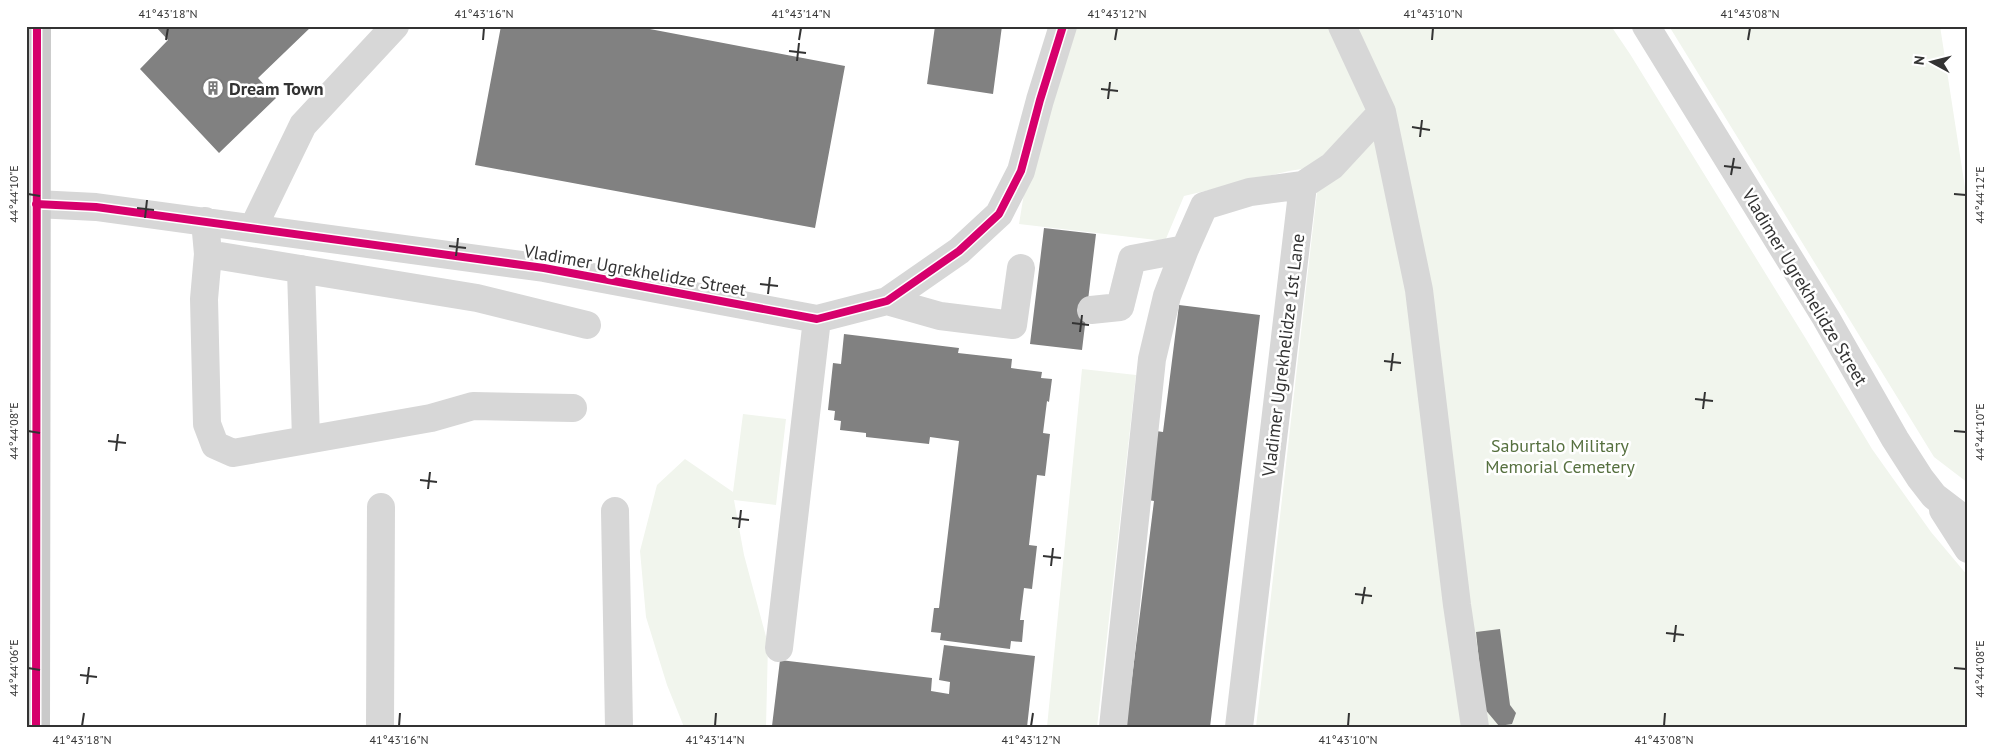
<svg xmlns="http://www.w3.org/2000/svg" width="1994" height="753" font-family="'PT Sans',sans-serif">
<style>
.green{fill:#f1f5ed}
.building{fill:#818181}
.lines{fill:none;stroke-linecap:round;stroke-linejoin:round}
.minor{stroke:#d7d7d7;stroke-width:28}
.major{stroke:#cacaca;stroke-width:28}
.cycleway-casing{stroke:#fff;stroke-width:11}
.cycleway{stroke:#d6006c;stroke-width:8}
.ticks{fill:none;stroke:#333;stroke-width:2}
.labels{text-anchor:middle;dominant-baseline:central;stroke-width:5;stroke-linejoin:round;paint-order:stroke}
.poi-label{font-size:18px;font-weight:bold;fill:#333;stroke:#fff;text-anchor:start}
.street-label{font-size:18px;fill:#333;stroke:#fff}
.park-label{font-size:18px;fill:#56703f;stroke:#fff}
.neatline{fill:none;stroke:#333;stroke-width:2}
.ticks-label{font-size:12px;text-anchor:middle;fill:#333}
</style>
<rect width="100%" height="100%" fill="#fff"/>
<!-- green -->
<path class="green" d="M1070,26H1611L1630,54L1806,339L1872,449L1931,532L1968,576V727H1256L1320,166L1289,171L1184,196L1165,241L1019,224L1027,175Z
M1669,26H1940L1968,207V483L1934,457Z
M1082,369L1136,375L1097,727H1047Z
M743,414L786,419L776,505L734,500L744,555L768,644L766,727H684L667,685L646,617L640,551L657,485L685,459L733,492Z"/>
<!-- building -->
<path class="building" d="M155,26H312L258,78L276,98L219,153L140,69L168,40Z
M501,26H634L845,66L815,228L475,165Z
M935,26H1002L993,94L927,84Z
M1044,228L1096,234L1082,350L1030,344Z
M1179,305L1260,315L1210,727H1135L1126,726L1154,501L1148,500L1156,431L1163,432Z
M844,334L959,348L958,353L1012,359L1011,368L1042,372L1041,378L1052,379L1049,402L1047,401L1043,433L1050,434L1045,476L1037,475L1029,545L1037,546L1032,589L1024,588L1020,620H1024L1022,642L1011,641L1010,649L940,640L941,633L931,632L934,608H939L959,441L930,437L929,444L866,437V433L840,430L841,421L834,420L835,411L828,410L833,363L841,364Z
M1500,629L1510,705L1516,713L1512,724L1499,726L1484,708L1476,632Z
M944,645L1035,656L1027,727L772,726L780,660L932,678L931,691L949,694L950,682L939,680Z"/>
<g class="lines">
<!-- minor -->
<path class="minor" d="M1646,26L1826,318L1895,439L1920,478L1934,496L1968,522
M1382,112L1419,290L1457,605L1475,727
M36,204L96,207L544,268L817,319L887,301L959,251L999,214L1021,171L1040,100L1063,26
M205,221L208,254L204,299L207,424L215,445L233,453L431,418L473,406L573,408
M253,228L303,125L395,26
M208,254L477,298L587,325
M301,269L306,440
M887,301L940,316L1013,325L1021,268
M1091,310L1120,307L1132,259L1185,249
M1943,510L1968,549
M615,511L619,727
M779,648L817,319
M380,727L381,507
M1113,727L1152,359L1167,296L1185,249L1204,206L1250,192L1303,185
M1239,727L1303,185L1332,166L1382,112L1342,26"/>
<!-- major -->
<path class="major" d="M36,727L37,26"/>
<!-- cycleway casing -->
<g class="cycleway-casing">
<path id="cycleway" d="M36,204L96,207L544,268L817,319L887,301L959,251L999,214L1021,171L1040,100L1063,26
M36,727L37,26"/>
</g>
<!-- cycleway -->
<use href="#cycleway" class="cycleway"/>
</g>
<!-- ticks -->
<path class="ticks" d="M166,40L168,28M483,40L484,28M799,40L801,28M1115,40L1117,28M1432,40L1433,28M1748,40L1750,28M789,51L806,53M797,61L799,43M1101,89L1118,91M1108,99L1110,82M1412,127L1430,130M1420,137L1422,120M1724,166L1741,168M1731,175L1734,158M28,194L40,196M1954,194L1966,195M137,208L154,210M145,218L147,200M449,246L466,248M456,256L458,238M760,284L778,286M768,294L770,277M1072,323L1089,325M1080,332L1082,315M1384,361L1401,363M1391,371L1393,353M1695,399L1713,401M1703,409L1705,392M28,431L40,433M1954,431L1966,432M108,441L126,443M116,451L118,434M420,480L437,482M428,489L430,472M732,518L749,520M739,528L741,510M1043,556L1061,558M1051,566L1053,548M1355,594L1372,596M1362,604L1365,587M1666,633L1684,635M1674,642L1676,625M28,668L40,670M1954,668L1966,669M80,675L97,677M87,684L89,667M82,726L84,713M399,726L400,713M715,726L716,713M1031,726L1033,713M1348,726L1349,713M1664,726L1665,713"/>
<!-- icons -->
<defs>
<g id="building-ring" transform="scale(1.125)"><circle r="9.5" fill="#fff" stroke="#7a7a7a" stroke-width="1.5"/><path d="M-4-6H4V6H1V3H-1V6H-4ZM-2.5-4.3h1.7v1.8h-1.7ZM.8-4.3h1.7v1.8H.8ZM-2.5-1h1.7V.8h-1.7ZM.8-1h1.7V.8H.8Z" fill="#7a7a7a"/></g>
</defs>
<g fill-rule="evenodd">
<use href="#building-ring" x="213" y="88"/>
</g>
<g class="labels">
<!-- poi labels -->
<g class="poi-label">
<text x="229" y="88">Dream Town</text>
</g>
<!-- street labels -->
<g class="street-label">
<text transform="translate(635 270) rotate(10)">Vladimer Ugrekhelidze Street</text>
<text transform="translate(1805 287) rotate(59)">Vladimer Ugrekhelidze Street</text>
<text transform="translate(1283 355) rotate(-83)">Vladimer Ugrekhelidze 1st Lane</text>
</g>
<!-- park labels -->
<g class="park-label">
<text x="1560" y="445">Saburtalo Military<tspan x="1560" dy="21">Memorial Cemetery</tspan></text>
</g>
</g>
<!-- border -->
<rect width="1994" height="753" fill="none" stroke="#ffffff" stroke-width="55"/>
<!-- north arrow -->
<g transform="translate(1932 62) rotate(277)" stroke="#ffffff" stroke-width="4" paint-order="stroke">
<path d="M0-4L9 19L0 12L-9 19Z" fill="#333333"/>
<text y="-8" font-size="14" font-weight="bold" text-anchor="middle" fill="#333333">N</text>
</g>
<rect x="28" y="28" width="1938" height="698" class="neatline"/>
<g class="ticks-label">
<text x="168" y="18">41°43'18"N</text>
<text x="484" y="18">41°43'16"N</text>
<text x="801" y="18">41°43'14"N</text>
<text x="1117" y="18">41°43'12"N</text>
<text x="1433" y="18">41°43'10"N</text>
<text x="1750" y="18">41°43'08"N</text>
<text transform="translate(14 194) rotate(-90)" y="4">44°44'10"E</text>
<text transform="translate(1980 195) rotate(-90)" y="4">44°44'12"E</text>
<text transform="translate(14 431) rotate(-90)" y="4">44°44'08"E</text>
<text transform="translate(1980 432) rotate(-90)" y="4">44°44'10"E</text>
<text transform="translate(14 668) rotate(-90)" y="4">44°44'06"E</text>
<text transform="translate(1980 669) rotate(-90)" y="4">44°44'08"E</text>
<text x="82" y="744">41°43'18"N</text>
<text x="399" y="744">41°43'16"N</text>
<text x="715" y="744">41°43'14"N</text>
<text x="1031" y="744">41°43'12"N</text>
<text x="1348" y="744">41°43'10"N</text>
<text x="1664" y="744">41°43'08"N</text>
</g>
</svg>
